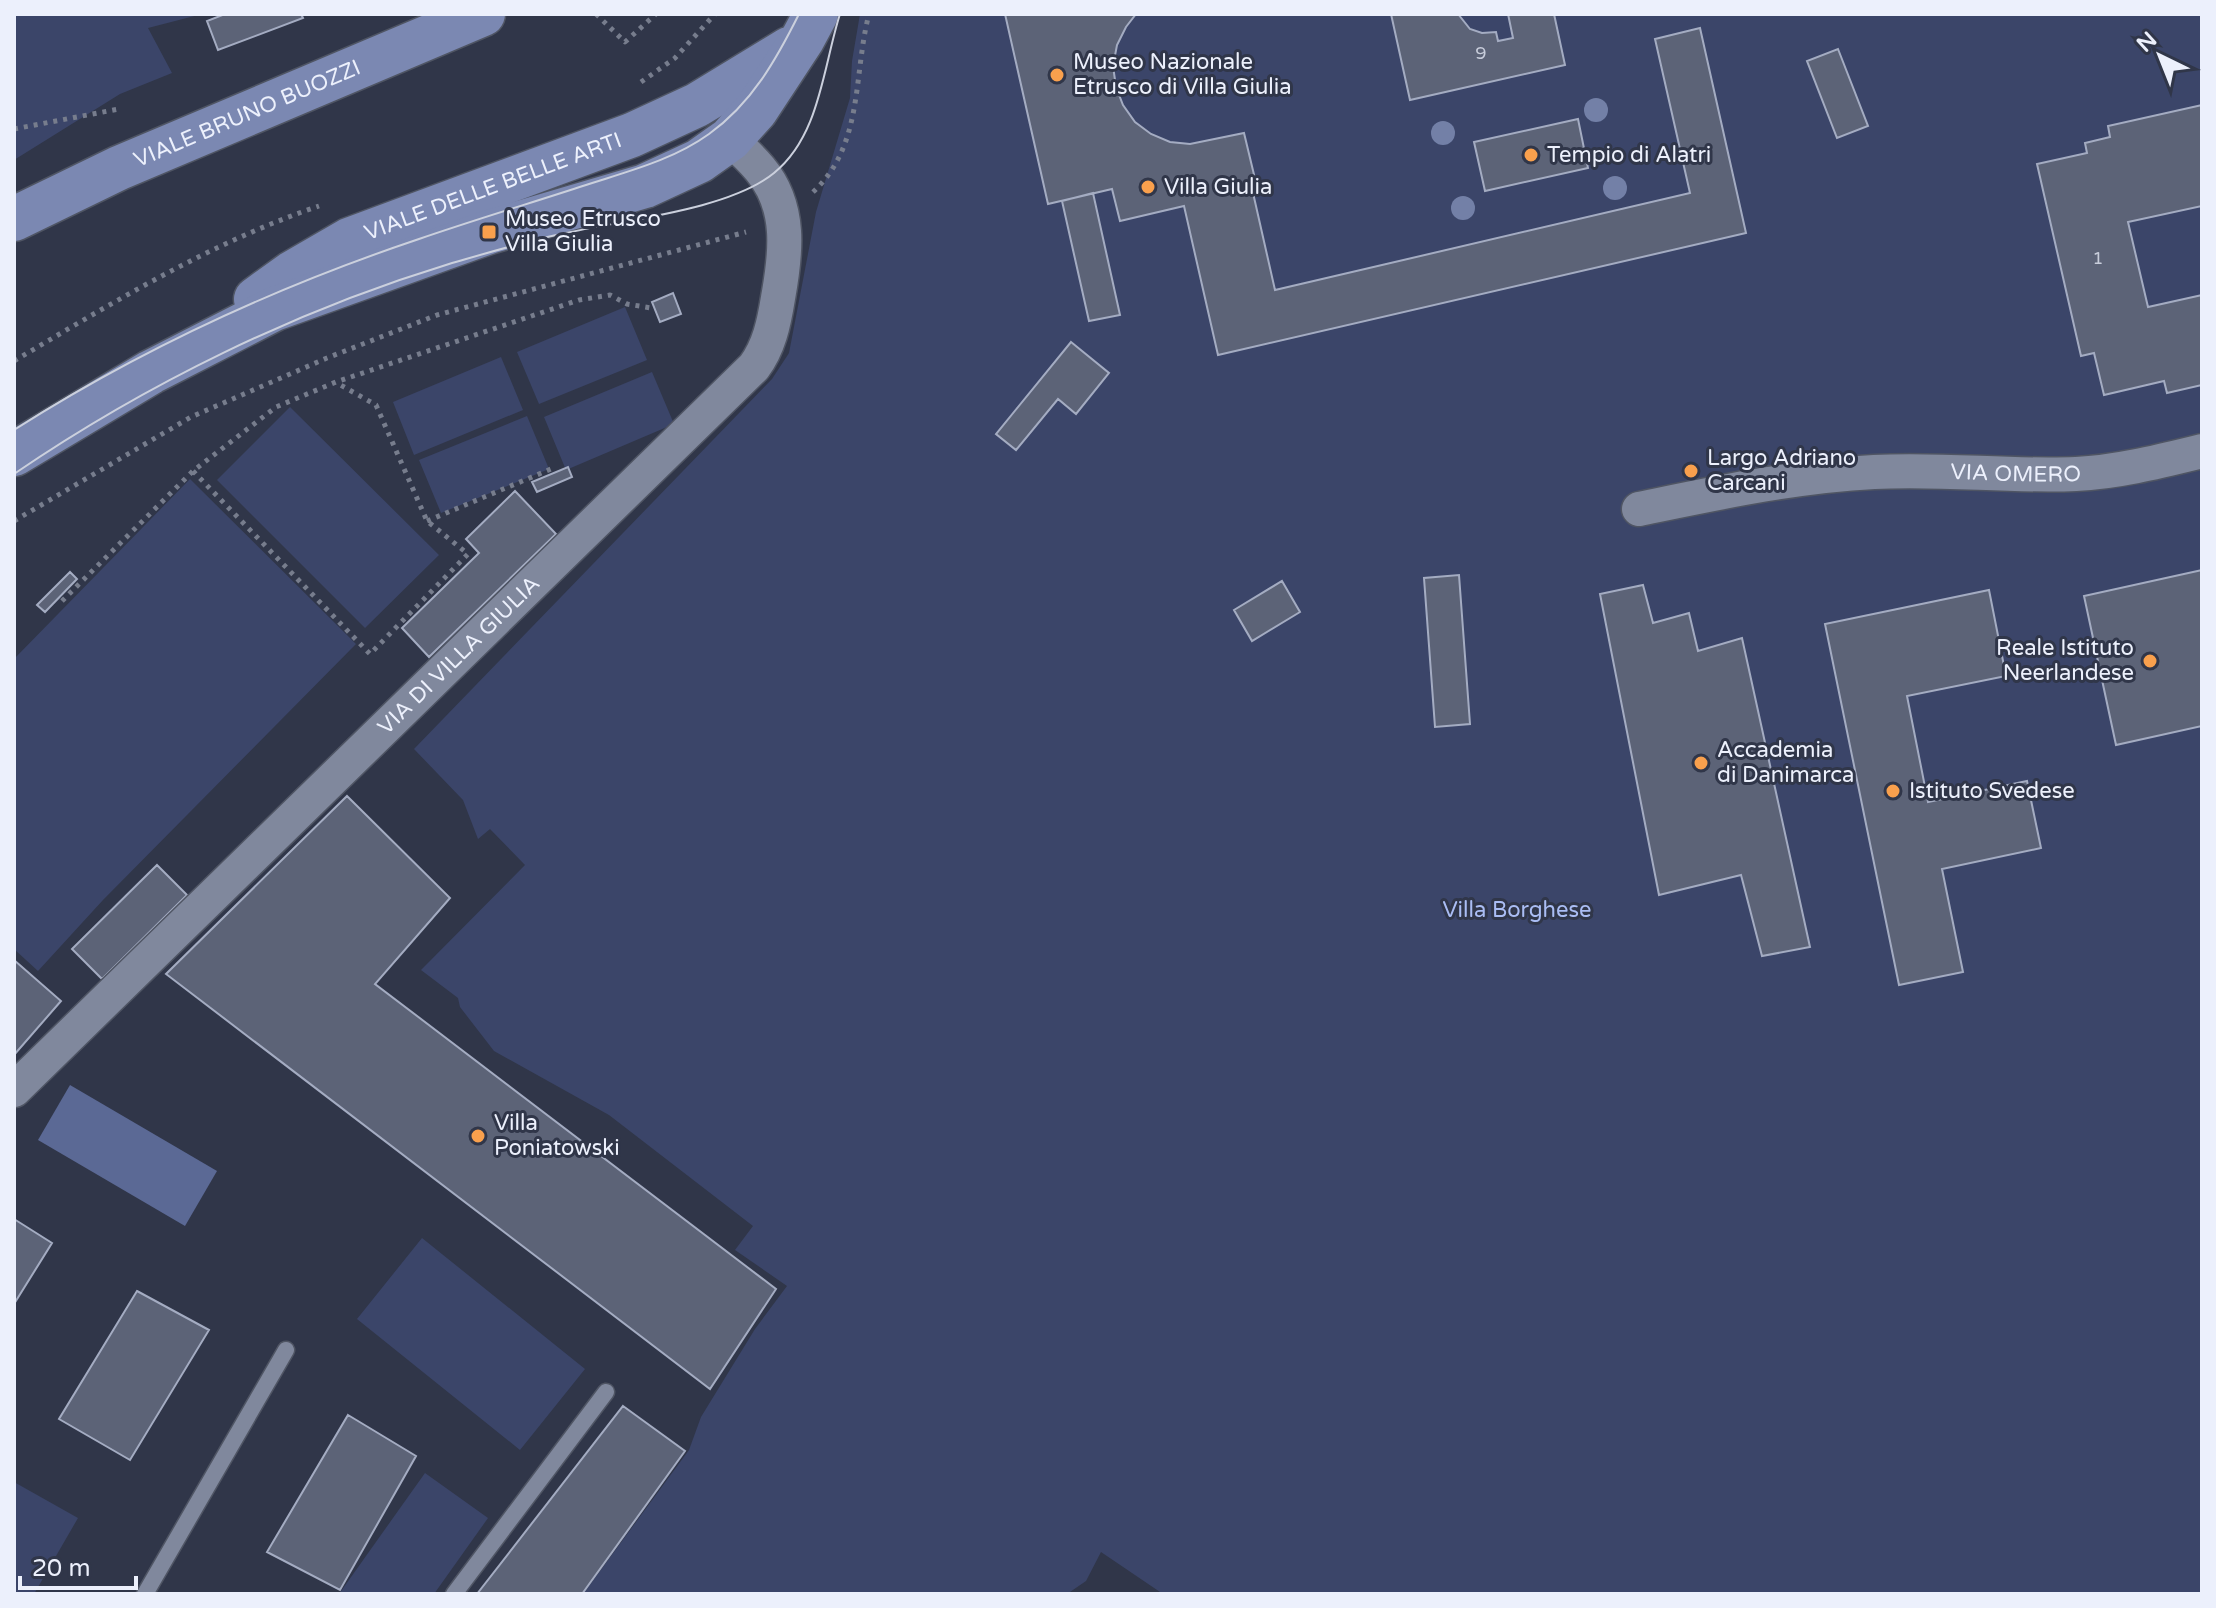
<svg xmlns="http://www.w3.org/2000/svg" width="2216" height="1608" font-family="'Varela Round',sans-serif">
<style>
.green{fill:#3b4569}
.water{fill:#5b6995}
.building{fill:#5c6377;stroke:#a4acc2;stroke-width:2}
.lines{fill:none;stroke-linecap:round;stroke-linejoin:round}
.lane-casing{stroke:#4f5564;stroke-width:19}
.street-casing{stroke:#4f5564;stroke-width:37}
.secondary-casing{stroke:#4f5564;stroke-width:47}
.path{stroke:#777d8d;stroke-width:5;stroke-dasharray:4 6;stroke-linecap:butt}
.lane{stroke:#80889d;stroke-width:16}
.street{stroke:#80889d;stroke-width:34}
.secondary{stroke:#7b88b2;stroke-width:44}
.tram{stroke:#cbd0dd;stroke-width:2}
.tree{fill:#7380a7}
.poi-dot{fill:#f9a04d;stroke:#303649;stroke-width:3}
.labels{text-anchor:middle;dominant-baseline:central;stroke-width:6;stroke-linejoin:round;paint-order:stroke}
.number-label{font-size:18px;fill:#c8cddb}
.poi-label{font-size:22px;fill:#ecf0fc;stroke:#303649;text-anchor:start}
.street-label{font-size:22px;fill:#ecf0fc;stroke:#303649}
.park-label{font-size:22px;fill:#aabdf4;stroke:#303649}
</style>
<rect width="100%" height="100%" fill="#303649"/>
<!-- green -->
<path class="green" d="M14,14H202L148,28L172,73L120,94L14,160Z
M860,14H2202V1594H1163L1101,1552L1086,1581L1067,1594H583L689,1450L701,1417L755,1329L787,1286L735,1250L753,1226L609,1115L494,1051L460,1007L458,998L421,970L525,865L490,829L478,839L463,800L414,749L772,379L789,353L816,212L850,98L852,61Z
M625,307L647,360L539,404L517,352Z
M501,357L523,410L414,455L393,402Z
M652,372L674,424L566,470L544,417Z
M290,407L439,555L365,628L217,480Z
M527,416L549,469L441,513L419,460Z
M190,479L356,644L103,900L38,971L14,949V659Z
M422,1238L585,1369L520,1450L357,1319Z
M425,1473L488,1518L434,1594H339Z
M14,1482L78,1518L34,1594H14Z"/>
<!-- water -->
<path class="water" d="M70,1085L217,1171L185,1226L38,1140Z"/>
<!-- building -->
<path class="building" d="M225,14H301L303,18L218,50L207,21Z
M1005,14H1136L1126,27L1117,45L1113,66L1116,87L1123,105L1135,122L1151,134L1170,142L1190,144L1244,133L1256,183L1251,184L1275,290L1690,193L1655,39L1700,28L1746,233L1218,355L1184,206L1120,221L1112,189L1048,204Z
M1391,14H1458L1470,29L1482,33L1496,32L1498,41L1513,38L1508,14H1554L1565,65L1410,100Z
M1838,49L1868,126L1837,138L1807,61Z
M2202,105V206L2128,222L2148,307L2202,295V385L2167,393L2164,381L2104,395L2094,353L2081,356L2037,164L2087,153L2085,143L2110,137L2108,126Z
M1578,119L1588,168L1485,191L1474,142Z
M1093,193L1120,315L1089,321L1062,201Z
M673,293L681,314L660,322L652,302Z
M1071,342L1109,373L1076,414L1058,399L1016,450L996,434Z
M568,467L572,477L537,492L532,482Z
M515,491L556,534L429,657L402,628L479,553L466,539Z
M2202,570V726L2116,745L2084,596Z
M70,572L77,579L45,612L37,605Z
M1459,575L1470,724L1435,727L1424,578Z
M1282,581L1300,612L1252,641L1234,610Z
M1643,585L1653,623L1689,613L1698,651L1742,638L1810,947L1762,956L1741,875L1659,895L1600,594Z
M1989,590L2006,676L1907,696L1928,802L2027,781L2041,848L1942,869L1963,972L1899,985L1825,624Z
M347,796L450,898L375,984L776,1289L710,1389L166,974Z
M157,865L187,895L102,979L72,949Z
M14,960L61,1001L14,1055Z
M14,1219L52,1243L14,1304Z
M137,1291L209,1330L130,1460L59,1419Z
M623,1406L685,1451L582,1594H477Z
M348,1415L416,1456L340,1590L267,1552Z"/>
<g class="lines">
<!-- lane casing -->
<g class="lane-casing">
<path id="lane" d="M145,1594L286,1350
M454,1594L606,1392"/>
</g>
<!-- street casing -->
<g class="street-casing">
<g id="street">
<path id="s1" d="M1639,509C1717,493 1795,476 1874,472C1942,468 2008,477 2076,474C2118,472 2161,461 2202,451"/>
<path id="s2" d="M14,1090L754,367C769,347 774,323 778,298C786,254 792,207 760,169C751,158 740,148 730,139"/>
</g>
</g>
<!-- secondary casing -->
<g class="secondary-casing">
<g id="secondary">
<path id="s3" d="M14,219L119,168L483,14"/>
<path id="s4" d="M256,299L292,273L349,240L632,135L697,105L789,49"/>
<path d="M14,454L151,372L274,309L489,232L645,186L699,161L730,139L756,110L802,40L816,14"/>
</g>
</g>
<!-- path -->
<path class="path" d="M596,14L625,42L656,14
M641,82L675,58L715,14
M14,129L119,109
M813,192C864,145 853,75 869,14
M14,361C112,303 210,243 319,206
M193,471L370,654L468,554L427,521L376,405L337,383
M14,521L191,417L327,358L437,315L746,232
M427,521L551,469
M62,601L193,471L276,407L336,382L579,300L610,295L627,304L651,308"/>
<!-- lane -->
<use href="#lane" class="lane"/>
<!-- street -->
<use href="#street" class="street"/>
<!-- secondary -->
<use href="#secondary" class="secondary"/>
<!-- tram -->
<path class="tram" d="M14,430C141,349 276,287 419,239C474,220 531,203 586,185C629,171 673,160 709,134C752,103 776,60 799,14
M14,474C146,384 295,311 449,264C487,253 526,241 566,233C623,220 729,210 774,173C820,136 823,67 840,14"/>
</g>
<!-- trees -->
<g class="tree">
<circle cx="1596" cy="110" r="12"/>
<circle cx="1443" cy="133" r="12"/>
<circle cx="1615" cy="188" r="12"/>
<circle cx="1463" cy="208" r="12"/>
</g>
<!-- markers -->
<g class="poi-dot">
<circle cx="1057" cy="75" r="8"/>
<circle cx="1531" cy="155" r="8"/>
<circle cx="1148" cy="187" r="8"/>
<rect x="481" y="224" width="16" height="16" rx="4"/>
<circle cx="1691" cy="471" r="8"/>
<circle cx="2150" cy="661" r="8"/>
<circle cx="1701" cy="763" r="8"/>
<circle cx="1893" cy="791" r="8"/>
<circle cx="478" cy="1136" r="8"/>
</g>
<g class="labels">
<!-- number labels -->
<g class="number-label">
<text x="1481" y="53">9</text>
<text x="2098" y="258">1</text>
</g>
<!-- poi labels -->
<g class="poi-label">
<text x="1073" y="62">Museo Nazionale<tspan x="1073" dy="25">Etrusco di Villa Giulia</tspan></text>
<text x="1547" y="155">Tempio di Alatri</text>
<text x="1164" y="187">Villa Giulia</text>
<text x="505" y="219">Museo Etrusco<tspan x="505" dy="25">Villa Giulia</tspan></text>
<text x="1707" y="458">Largo Adriano<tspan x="1707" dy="25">Carcani</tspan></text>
<text x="2134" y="648" text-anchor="end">Reale Istituto<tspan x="2134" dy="25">Neerlandese</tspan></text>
<text x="1717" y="750">Accademia<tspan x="1717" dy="25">di Danimarca</tspan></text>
<text x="1909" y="791">Istituto Svedese</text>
<text x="494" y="1123">Villa<tspan x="494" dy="25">Poniatowski</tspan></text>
</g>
<!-- street labels -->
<g class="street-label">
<text stroke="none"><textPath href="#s3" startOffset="256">VIALE BRUNO BUOZZI</textPath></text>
<text stroke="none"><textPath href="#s4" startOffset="264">VIALE DELLE BELLE ARTI</textPath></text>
<text stroke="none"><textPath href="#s1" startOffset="380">VIA OMERO</textPath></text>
<text stroke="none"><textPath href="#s2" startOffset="622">VIA DI VILLA GIULIA</textPath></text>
</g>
<!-- park labels -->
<g class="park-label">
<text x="1517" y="910">Villa Borghese</text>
</g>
</g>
<!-- border -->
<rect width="2216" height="1608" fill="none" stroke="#ecf0fc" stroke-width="32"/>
<!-- north arrow -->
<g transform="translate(2160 56) rotate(317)" stroke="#303649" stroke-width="6" paint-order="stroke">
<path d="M0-6L14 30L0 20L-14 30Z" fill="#ecf0fc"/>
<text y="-12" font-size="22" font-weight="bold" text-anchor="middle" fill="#ecf0fc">N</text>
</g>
<!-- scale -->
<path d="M20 1576v12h116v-12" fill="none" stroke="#ecf0fc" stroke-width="4"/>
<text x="32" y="1576" font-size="24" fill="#ecf0fc" stroke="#303649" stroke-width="6" paint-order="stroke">20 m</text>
</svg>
